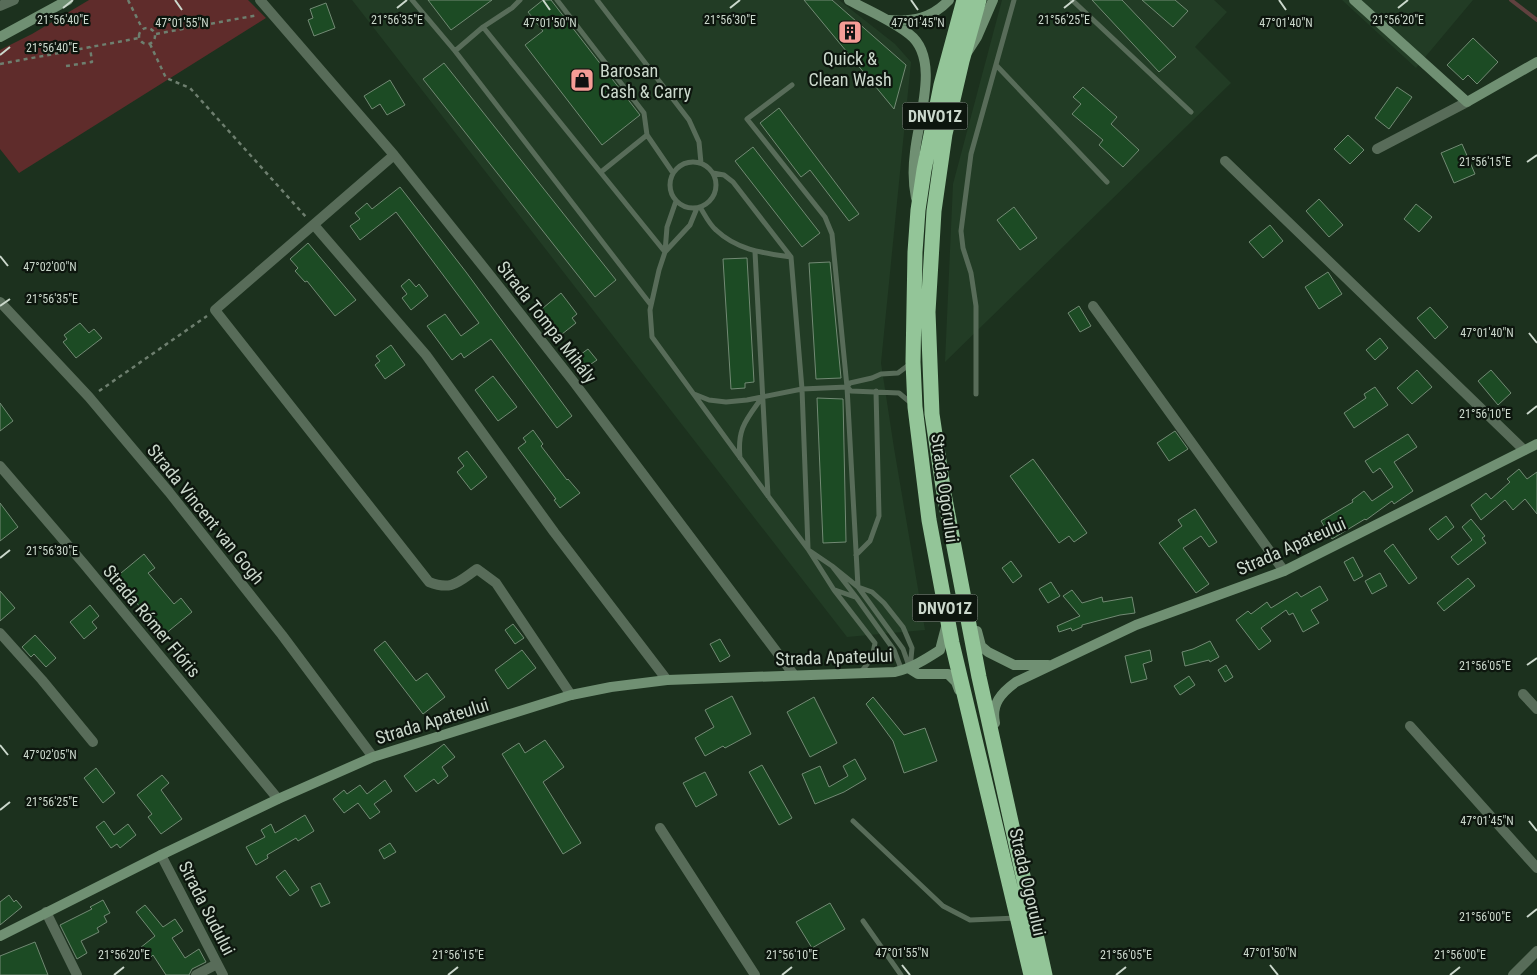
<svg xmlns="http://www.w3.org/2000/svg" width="1537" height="975" font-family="'Roboto Condensed',sans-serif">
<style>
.built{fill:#223c25}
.green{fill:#5f2c2b}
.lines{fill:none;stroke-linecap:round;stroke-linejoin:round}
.stream{stroke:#60413f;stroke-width:4}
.building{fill:#1c4b24;stroke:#728a74}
.path{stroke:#6e7f6f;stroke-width:2.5;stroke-dasharray:4 4;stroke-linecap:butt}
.lane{stroke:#586c59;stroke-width:5}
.street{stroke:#586c59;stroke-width:10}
.secondary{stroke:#709073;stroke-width:10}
.highway{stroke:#93c598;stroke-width:15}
.ticks{fill:none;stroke:#cbd8cc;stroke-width:2}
.labels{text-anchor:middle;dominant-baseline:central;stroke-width:4.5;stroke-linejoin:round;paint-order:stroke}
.shield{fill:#0d160e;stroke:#929e93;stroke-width:1}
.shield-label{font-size:16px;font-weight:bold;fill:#cbd8cc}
.poi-label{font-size:18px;fill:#cbd8cc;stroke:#0d160e}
.street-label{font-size:18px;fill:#cbd8cc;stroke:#0d160e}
.ticks-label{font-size:12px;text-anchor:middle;fill:#cbd8cc;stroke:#0d160e;stroke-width:4.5;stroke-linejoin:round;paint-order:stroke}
</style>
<rect width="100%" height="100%" fill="#1c311e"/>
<!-- built -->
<path class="built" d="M352,0H839L895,44L911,62L881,363L894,448L925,630L847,637Z
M1002,0H1214L1227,12L1195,47L1231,83L945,362L953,184Z
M1342,0H1473L1416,68Z"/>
<!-- green -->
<path class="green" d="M89,0H248L266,18L19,173L0,149V50L32,34Z"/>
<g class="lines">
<!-- stream -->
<path class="stream" d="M1511,0L1537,20"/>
</g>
<!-- building -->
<path class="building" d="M428,0H492L451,30Z
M543,0H551L640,115L602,145L525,45L543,31L528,12Z
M804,0H832L906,65L894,109Z
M1092,0H1122L1176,57L1159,72Z
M1142,0H1175L1188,11L1173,27Z
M326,3L335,28L314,36L308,20L313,18L310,9Z
M1473,38L1498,62L1477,84L1468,75L1463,80L1447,65Z
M444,63L616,280L595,297L423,79Z
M390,80L405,105L387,115L380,104L372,109L364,96Z
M1083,87L1117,117L1111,124L1139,150L1123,167L1099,145L1103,140L1072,114L1081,104L1073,97Z
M1397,87L1412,97L1389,129L1375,118Z
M779,108L859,214L849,221L810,170L801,177L760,123Z
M1348,135L1364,150L1350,164L1334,149Z
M1462,144L1475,174L1454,183L1441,153Z
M753,147L820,233L802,247L735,161Z
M400,187L466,272L572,416L557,428L491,339L464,358L461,353L452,360L427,326L445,314L461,336L479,323L396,212L360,240L350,226L360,219L355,213L367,203L372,209Z
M1319,199L1343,225L1329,237L1306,211Z
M1416,204L1432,217L1419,232L1404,219Z
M1014,207L1037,238L1020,250L997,220Z
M1270,225L1283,241L1263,258L1249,242Z
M308,243L356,300L335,316L307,281L305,282L295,271L298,268L290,259Z
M747,258L754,382L745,383V388L731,389L723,259Z
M830,262L841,378L816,379L809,263Z
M1328,272L1342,294L1319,309L1305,287Z
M409,279L416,287L419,284L428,296L411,310L402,298L407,294L401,286Z
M561,293L577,314L572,318L576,323L557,338L537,313Z
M1079,306L1091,326L1080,332L1068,313Z
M1430,307L1448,327L1435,339L1417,318Z
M80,323L89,333L94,329L102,338L76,358L63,342L67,339L64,335Z
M1380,338L1388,348L1375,360L1366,350Z
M391,345L405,365L385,379L375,365L380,361L376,356Z
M588,349L597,360L585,368L577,357Z
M1417,370L1432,387L1412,404L1397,388Z
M1491,370L1511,393L1498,405L1478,381Z
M493,376L517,407L498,421L475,390Z
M1375,387L1388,405L1354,428L1344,413L1366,398L1364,394Z
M817,398L843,399L846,542L823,543Z
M0,403L13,421L0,431Z
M533,430L543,444L541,446L567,480L568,479L580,493L560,508L554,500L556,499L518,448L526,442L523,438Z
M1175,431L1188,449L1169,461L1157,443Z
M1408,434L1417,447L1394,462L1413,491L1394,504L1392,501L1366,520L1365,519L1332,539L1321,521L1353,502L1352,500L1364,491L1372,501L1393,487L1380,468L1373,473L1365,461Z
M467,451L487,477L471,490L457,472L464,466L458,458Z
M1033,459L1087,533L1074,542L1069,536L1059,543L1010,476Z
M1519,469L1527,479L1537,472V514L1525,499L1513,510L1505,500L1481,520L1471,505L1486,493L1491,499L1510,482L1507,479Z
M0,503L18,527L0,541Z
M1195,509L1217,542L1209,547L1201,536L1183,548L1209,584L1196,593L1159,543L1182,526L1178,520Z
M1446,516L1454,527L1438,540L1429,529Z
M1471,519L1485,536L1482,538L1486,543L1458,565L1451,557L1472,540L1462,527Z
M1393,544L1417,578L1409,584L1384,551Z
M144,554L155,568L148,573L174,604L181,598L192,612L165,634L143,606L141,608L115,578Z
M1353,557L1363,576L1354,581L1344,562Z
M1011,561L1022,576L1013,583L1002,568Z
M1380,573L1387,586L1372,594L1365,581Z
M1468,578L1475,586L1444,611L1437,603Z
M1051,582L1060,596L1048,603L1039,589Z
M1320,586L1328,600L1311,610L1319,623L1303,632L1293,613L1289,615L1286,610L1261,628L1271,641L1259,650L1236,620L1248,611L1251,614L1267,602L1271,608L1297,592L1301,597Z
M1072,590L1082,603L1102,597L1103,602L1132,597L1135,613L1120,615L1082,625V627L1072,631L1071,628L1059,632L1057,626L1080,616L1063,596Z
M0,591L15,608L0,621Z
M90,605L99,616L92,622L97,628L84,639L70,622Z
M513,624L524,638L515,644L505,630Z
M35,635L56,658L46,667L34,654L31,657L22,647Z
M720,639L730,656L720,662L710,644Z
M385,641L416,681L427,673L445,697L423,714L374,650Z
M1210,641L1219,657L1210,662L1209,660L1185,666L1182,652L1193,649Z
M522,650L536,668L508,689L495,670Z
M1150,650L1152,661L1143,664L1147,679L1131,683L1125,656Z
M1226,665L1233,677L1225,682L1218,670Z
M1189,676L1195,685L1180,695L1174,686Z
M732,696L751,734L725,748L723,746L705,756L695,738L714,727L705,710Z
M814,697L837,743L810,757L787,712Z
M873,697L904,735L925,728L937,761L904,773L893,741L866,704Z
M545,740L564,767L543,782L581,843L563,854L502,754L519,743L525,753Z
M444,744L455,757L442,767L448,776L438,784L434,779L416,792L404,776Z
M855,759L866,779L844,792L815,804L802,774L820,766L829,787L848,776L843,766Z
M762,765L792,818L779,825L749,772Z
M96,768L115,793L103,803L84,778Z
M705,772L717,795L696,807L683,783Z
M162,775L169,783L161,790L182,819L161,834L148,817L152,814L137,795Z
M385,780L392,791L374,804L380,812L370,819L358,803L344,813L333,799L344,790L347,794L360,785L367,794Z
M305,815L314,831L298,841L296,838L267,855L268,858L256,865L246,847L265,837L261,830L271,824L275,833Z
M104,821L114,835L128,824L136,835L120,848L117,844L111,848L96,827Z
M390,843L396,852L384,859L379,850Z
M285,870L299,890L290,896L276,877Z
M320,883L330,903L321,907L311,887Z
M9,895L14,902L16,900L22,907L0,925V902Z
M103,900L110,913L104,916L107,922L97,928L99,932L81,941L87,953L77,959L60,925L92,909L90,907Z
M830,903L845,929L812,948L796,922Z
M145,905L163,927L175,919L183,931L172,938L185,958L199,949L206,962L192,969L189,975H166L153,955L149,959L140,948L155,936L136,912Z
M35,942L48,975H0V956Z"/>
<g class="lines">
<!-- path -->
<path class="path" d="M128,0L142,28
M139 36a8 8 0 1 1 16 0a8 8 0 1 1-16 0Z
M156,34L258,15
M150,44L166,78L190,88L306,217
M0,64L139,38
M66,66L92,62L90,47
M99,391L207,316"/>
<!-- lane -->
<path class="lane" d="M412,0L455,51L651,305
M557,0L644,113L647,135
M597,0L689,120L699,142L701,163
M1072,0L1191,112
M483,27L665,252
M455,51L483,27L512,8L520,0
M996,65L1107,182
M792,85L747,119L825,217L832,234L847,387L858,587L832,566
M670 185a23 23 0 1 1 46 0a23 23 0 1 1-46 0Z
M601,172L647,135L673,173
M713,173L724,175L733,182L791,257L802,389L808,548
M676,201L667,227L665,252L659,270L650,310L652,337L768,496L808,549L834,590L875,643L872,658L861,672
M700,207C705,215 709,224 716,230C737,250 763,253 791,257
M665,252L690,225L697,208
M755,252L768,496
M910,364L898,373L881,374L872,378L850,383L847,387L851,391L899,393L911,403
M694,394L709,400L726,402L747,400L802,389L847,387
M976,394V306L971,273L963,248L961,231L971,154L1014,0
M740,458C737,428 746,420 763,396
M810,551L832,566L856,597L894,650L902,671
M856,555L870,541L879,516L876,391
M858,587L872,592L884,603L903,627L912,648L910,669L903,649Z
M835,590L855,597
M853,821L943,906L970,920L1017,918
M863,921L901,975"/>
<!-- street -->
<path class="street" d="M260,0L394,155L497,284L573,381L794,675
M0,6L14,0
M1377,149L1467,102
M394,155L215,310L429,582C452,591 458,582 477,569L496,583L571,695
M1225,161L1524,450
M314,225L426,355L554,532L667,680
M0,302L89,397L169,492L282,635L373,757
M1093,306L1284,571
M0,466L84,564L278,799
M0,633L42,680L93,742
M1523,694L1537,709
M1410,726L1537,868
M660,828L755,975
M161,855L223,975
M46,912L77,975
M196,975L217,964
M1513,975L1537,951"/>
<!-- secondary -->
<path class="secondary" d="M849,0C869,11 891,20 909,34C941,58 918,119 915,152C913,167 913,183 916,198
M1354,0L1467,102L1537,62
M889,20C913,22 932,18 949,0
M0,37L68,0
M968,51L977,37L993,0
M977,631L981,646L988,652L1014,665H1048
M910,669L918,674H948L956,682L959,690
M995,723C991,704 1001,693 1016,682L1136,625L1284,571L1537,444
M0,936L161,855L278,799L373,757L571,695L611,687L667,680L895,672C912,668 926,659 940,650L946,627"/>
<!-- highway -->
<path class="highway" d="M964,0L941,85L924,170L918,210L915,252L913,362L915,407L929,520L952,643L1031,975
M979,0L962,61L945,134L934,211L928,312L932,414L944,494L979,677L1045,975"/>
</g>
<!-- ticks -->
<path class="ticks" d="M175,0L182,10M543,0L550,10M911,0L918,10M1279,0L1286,10M63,8L73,0M397,8L407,0M730,8L740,0M1064,8L1074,0M1398,8L1408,0M0,55L10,47M1527,162L1537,155M0,256L8,266M0,306L10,299M1529,333L1537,343M1527,414L1537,406M0,558L10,550M1527,665L1537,658M0,745L8,755M0,810L10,802M1529,821L1537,831M1527,917L1537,909M902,965L910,975M1270,965L1278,975M114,975L124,967M448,975L458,967M782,975L792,967M1116,975L1126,967M1450,975L1460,967"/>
<!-- icons -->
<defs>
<g id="building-square" transform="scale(1.25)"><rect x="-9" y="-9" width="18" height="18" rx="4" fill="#f59c96" stroke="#0d160e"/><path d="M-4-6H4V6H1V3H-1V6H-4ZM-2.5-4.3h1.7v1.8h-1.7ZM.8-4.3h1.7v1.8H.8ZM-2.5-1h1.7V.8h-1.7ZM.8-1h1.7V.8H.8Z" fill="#111"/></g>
<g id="shop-square" transform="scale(1.25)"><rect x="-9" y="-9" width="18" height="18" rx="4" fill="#f59c96" stroke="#0d160e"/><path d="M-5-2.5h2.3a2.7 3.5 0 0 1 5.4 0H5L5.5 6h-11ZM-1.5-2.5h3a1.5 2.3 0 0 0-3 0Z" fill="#111"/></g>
</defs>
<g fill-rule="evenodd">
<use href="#building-square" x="850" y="32"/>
<use href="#shop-square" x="582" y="80"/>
</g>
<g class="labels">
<!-- shield labels -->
<g class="shield">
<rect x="902.5" y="102.5" width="65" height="27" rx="4"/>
<rect x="912.5" y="594.5" width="65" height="27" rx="4"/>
</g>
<g class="shield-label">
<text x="935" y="116">DNVO1Z</text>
<text x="945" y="608">DNVO1Z</text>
</g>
<!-- poi labels -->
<g class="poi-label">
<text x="850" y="58">Quick &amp;<tspan x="850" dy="21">Clean Wash</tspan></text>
<text x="600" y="70" text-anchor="start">Barosan<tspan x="600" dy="21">Cash &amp; Carry</tspan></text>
</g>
<!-- street labels -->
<g class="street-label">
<text transform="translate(547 322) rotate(52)">Strada Tompa Mihály</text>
<text transform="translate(945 488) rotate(82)">Strada Ogorului</text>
<text transform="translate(206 514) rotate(51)">Strada Vincent van Gogh</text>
<text transform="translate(1291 546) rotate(-24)">Strada Apateului</text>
<text transform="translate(152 621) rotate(50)">Strada Rómer Flóris</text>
<text transform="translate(834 657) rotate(-2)">Strada Apateului</text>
<text transform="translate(432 721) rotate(-17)">Strada Apateului</text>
<text transform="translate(1028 882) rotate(77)">Strada Ogorului</text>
<text transform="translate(207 908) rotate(63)">Strada Sudului</text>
</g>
</g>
<g class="ticks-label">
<text x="63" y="24">21°56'40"E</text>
<text x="397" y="24">21°56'35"E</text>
<text x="730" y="24">21°56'30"E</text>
<text x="1064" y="24">21°56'25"E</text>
<text x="1398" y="24">21°56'20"E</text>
<text x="182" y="27">47°01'55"N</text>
<text x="550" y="27">47°01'50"N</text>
<text x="918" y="27">47°01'45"N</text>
<text x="1286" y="27">47°01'40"N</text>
<text x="52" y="52">21°56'40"E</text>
<text x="1485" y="166">21°56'15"E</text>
<text x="50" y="271">47°02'00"N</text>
<text x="52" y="303">21°56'35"E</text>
<text x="1487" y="337">47°01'40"N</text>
<text x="1485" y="418">21°56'10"E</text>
<text x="52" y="555">21°56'30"E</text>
<text x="1485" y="670">21°56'05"E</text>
<text x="50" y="759">47°02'05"N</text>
<text x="52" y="806">21°56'25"E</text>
<text x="1487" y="825">47°01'45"N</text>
<text x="1485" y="921">21°56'00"E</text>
<text x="902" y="957">47°01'55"N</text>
<text x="1270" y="957">47°01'50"N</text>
<text x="124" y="959">21°56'20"E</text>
<text x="458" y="959">21°56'15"E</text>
<text x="792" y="959">21°56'10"E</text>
<text x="1126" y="959">21°56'05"E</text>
<text x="1460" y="959">21°56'00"E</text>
</g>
</svg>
